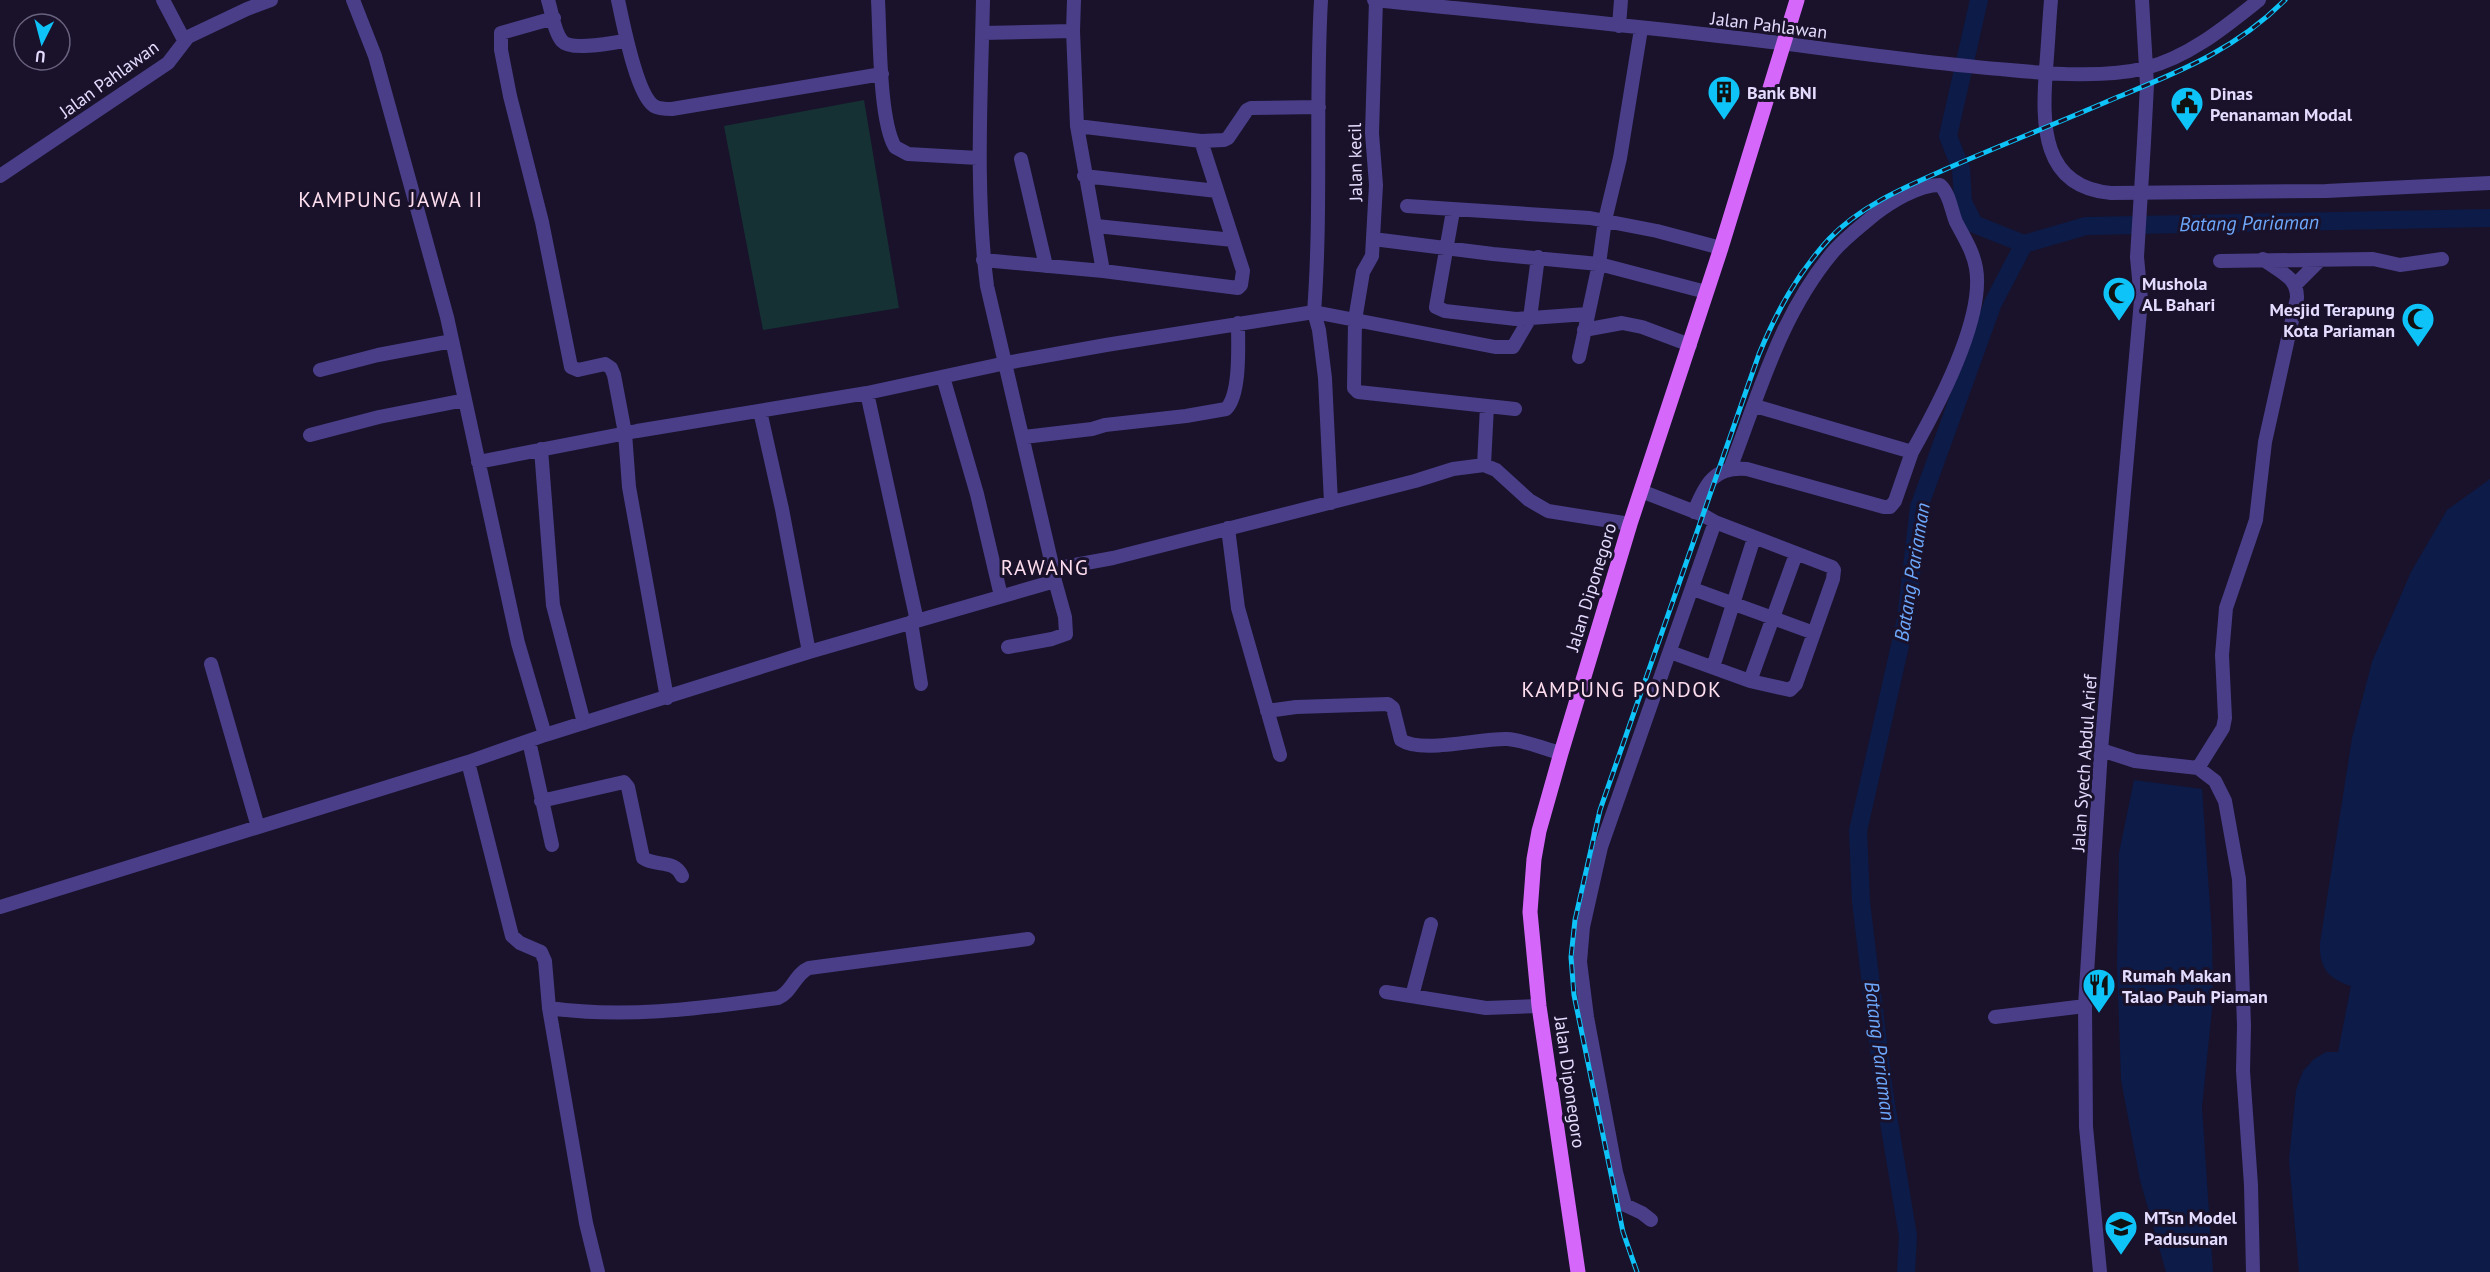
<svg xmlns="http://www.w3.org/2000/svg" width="2490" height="1272" font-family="'PT Sans',sans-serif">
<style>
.green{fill:#153134}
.water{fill:#0d1b48}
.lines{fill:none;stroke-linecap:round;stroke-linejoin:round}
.river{stroke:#0d1b48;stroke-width:18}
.minor{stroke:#4a3e88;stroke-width:14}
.major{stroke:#d667fb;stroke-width:15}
.rail-casing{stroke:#0ec3f8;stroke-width:5}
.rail{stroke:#19122a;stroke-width:3;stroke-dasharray:9;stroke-linecap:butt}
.minor-bridge{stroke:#4a3e88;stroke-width:14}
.labels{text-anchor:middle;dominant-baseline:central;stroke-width:6;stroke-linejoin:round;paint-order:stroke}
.street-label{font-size:18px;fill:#e4dcfe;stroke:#19122a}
.poi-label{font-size:18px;font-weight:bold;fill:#e4dcfe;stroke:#19122a;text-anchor:start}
.water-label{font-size:20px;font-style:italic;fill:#6da7fb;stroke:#19122a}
.quarter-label{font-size:21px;letter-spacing:1.5px;fill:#fedeee;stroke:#19122a}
</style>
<rect width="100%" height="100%" fill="#19122a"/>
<!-- green -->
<path class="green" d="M864,100L899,308L763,330L724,126Z"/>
<!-- water -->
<path class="water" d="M2490,479V1272H2299L2289,1160L2296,1090L2303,1071L2314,1059L2326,1052H2338L2351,986C2328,979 2319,967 2320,943L2352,738L2372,662L2411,572L2447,510Z
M2134,780L2202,789L2212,935L2213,1000L2202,1107L2213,1272H2166L2140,1180L2121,1080L2117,964L2119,853Z"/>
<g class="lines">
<!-- river -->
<path class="river" d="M1979,0L1948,136L1961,169L1963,202L1974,224L2024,244
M1906,1272L1908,1236L1884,1092L1861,902L1858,831L1906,619L1919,507L1993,303L2024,244L2086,226L2490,218"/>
<!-- minor -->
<path class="minor" d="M163,0L184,40
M353,0L375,56L447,317L518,643L545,735
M548,0C552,12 554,32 562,41C572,52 613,42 627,41
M618,0C623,22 636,94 654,106C659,109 666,109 672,109L882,74
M878,0C880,34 879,120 895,147L908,154L978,158
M983,0C981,96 975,191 987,286L1053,569
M1374,0C1512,14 1650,27 1788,44C1862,54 1935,64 2010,70C2052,74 2105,78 2146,68C2189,57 2225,27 2259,0
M1376,0L1372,133L1376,185L1372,256L1363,272L1355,320L1354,388L1358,392L1515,409
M2051,0C2049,23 2048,46 2046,69C2042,124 2041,187 2111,193L2326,191L2490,183
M2142,0L2147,85L2144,142
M554,18L501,33V50L510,96L542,222L571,367L578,370L605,364L611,368L614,375L625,433L629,487L667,698
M1619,26L1621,0
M1073,31L1074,0
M983,33L1073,31L1077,126
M1201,141L1224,140L1228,138L1247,110L1251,108L1319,107
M1021,159L1046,266
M0,176L168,63L188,37L247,9L271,0
M1084,176L1217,191
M1407,206L1590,218L1657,231L1721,248
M1453,211L1436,307L1445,311L1516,319L1587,314
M1096,226L1233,240
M1373,239L1493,254L1599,264L1706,292
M983,260L1103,271L1238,288L1241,285L1243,271L1201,141L1077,126L1103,271
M2220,261L2373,259L2400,265L2442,259
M2296,284L2320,260
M1584,330L1622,323L1642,327L1690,345
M1579,357L1599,264L1605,220L1620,158L1641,29
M320,370L378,355L452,341
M943,377L977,494L1001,596
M867,393L917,621
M760,411L782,509L809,652
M310,435L379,417L465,400
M1024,437L1092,429L1105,425L1186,416L1226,409C1241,394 1238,344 1238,323
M541,449L553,605L584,723
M478,462L637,431L867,393L1006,363L1106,345L1314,312C1322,208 1315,104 1321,0
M1484,465L1487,406
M1730,469C1759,394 1780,315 1833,252C1845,238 1860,227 1874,215C1891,202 1918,185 1940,185C1950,194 1951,210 1956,222C1964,237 1973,251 1976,268C1985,319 1937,408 1912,452
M1641,491L1703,515L1715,522L1601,847L1583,927L1580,962L1587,1017L1616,1172L1625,1205L1642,1213L1651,1220
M1331,503L1325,378L1319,330L1314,312L1495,347H1513L1530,318L1538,257
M1694,512C1705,484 1714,466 1747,469L1884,507H1890L1895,501L1912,452L1755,406
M1228,528L1238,608L1280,755
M1693,589L1814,633
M911,622L921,684
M1008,647L1052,639L1066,634L1065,617L1055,581
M1670,652L1750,681L1790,690L1796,684L1833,579L1834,570L1832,567L1715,522
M211,664L258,827
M1713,667L1754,538
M1750,681L1796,554
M1267,711L1296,707L1388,704L1393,708L1401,740C1422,754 1479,738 1507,739C1524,740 1544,749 1561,753
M529,741L552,845
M2101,750L2135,761L2198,768L2215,781L2225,801L2239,879L2244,1026L2243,1071L2251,1185L2253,1272
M2198,768L2223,728L2225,718L2222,655L2226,608L2256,520L2265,442L2297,298C2298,277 2278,271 2263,259
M541,801L624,782L628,787L643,858C656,867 675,859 682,876
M0,907L468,762
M1386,992L1486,1008L1539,1006
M1412,996L1431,924
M549,1008C626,1019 702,1008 778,998C792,992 795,974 809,968L1028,939
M1995,1017L2085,1006
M598,1272L586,1223L549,1008L545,961L541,952L520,943L512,936L468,762L545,735L809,652L1055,581L1053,569L1113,558L1415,481L1453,469L1484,465L1496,470L1529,500L1548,511L1630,524
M2100,1272L2086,1127L2085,1006L2101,750L2141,300L2137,257"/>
<!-- major -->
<path class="major" d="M1578,1272L1539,1006L1530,912L1534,859L1539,831L1561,753L1630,524L1721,248L1797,0"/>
<!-- rail casing -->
<g class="rail-casing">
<path id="rail" d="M1637,1272L1623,1232L1574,995L1571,957L1575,920L1600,810L1759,354C1777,311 1797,274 1829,239C1860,206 1905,187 1946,169C2001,145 2058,123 2113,99C2178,72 2234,51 2285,0"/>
</g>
<!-- rail -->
<use href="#rail" class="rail"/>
<!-- minor-bridge -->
<path class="minor-bridge" d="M2137,257L2144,142"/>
</g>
<!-- icons -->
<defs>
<g id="building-pin" transform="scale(1.725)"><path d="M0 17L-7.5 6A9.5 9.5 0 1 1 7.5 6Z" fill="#0ec3f8" stroke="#19122a"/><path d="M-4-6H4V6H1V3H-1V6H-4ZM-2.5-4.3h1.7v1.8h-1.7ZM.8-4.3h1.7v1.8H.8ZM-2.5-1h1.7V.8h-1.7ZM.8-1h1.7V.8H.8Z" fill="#111"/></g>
<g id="civic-pin" transform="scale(1.725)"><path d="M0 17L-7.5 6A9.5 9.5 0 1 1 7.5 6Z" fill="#0ec3f8" stroke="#19122a"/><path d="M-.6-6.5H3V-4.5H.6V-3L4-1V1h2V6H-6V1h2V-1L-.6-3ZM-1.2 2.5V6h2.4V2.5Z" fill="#111"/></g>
<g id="mosque-pin" transform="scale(1.725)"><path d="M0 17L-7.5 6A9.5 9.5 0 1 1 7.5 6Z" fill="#0ec3f8" stroke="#19122a"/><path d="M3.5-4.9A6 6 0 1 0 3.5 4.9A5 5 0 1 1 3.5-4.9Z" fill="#111"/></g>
<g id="restaurant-pin" transform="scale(1.725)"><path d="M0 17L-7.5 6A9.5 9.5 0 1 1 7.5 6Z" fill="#0ec3f8" stroke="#19122a"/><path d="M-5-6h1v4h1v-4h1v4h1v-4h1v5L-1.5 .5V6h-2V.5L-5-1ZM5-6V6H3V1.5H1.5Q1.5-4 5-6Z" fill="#111"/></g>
<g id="school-pin" transform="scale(1.725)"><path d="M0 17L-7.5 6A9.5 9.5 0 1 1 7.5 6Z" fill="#0ec3f8" stroke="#19122a"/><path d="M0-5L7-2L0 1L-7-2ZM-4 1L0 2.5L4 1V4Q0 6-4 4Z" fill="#111"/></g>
</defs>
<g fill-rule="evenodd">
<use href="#building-pin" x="1724" y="92"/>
<use href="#civic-pin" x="2187" y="103"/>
<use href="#mosque-pin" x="2119" y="293"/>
<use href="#mosque-pin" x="2418" y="319"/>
<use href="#restaurant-pin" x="2099" y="985"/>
<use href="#school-pin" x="2121" y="1227"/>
</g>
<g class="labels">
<!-- street labels -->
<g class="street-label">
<text transform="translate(1769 25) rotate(7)">Jalan Pahlawan</text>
<text transform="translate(109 79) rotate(-36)">Jalan Pahlawan</text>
<text transform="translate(1355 162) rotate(-91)">Jalan kecil</text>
<text transform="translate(1591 587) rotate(-73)">Jalan Diponegoro</text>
<text transform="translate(2084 763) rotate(-86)">Jalan Syech Abdul Arief</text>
<text transform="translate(1570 1082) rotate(82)">Jalan Diponegoro</text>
</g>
<!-- poi labels -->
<g class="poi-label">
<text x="1747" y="92">Bank BNI</text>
<text x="2210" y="93">Dinas<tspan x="2210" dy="21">Penanaman Modal</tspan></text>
<text x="2142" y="283">Mushola<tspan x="2142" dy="21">AL Bahari</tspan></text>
<text x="2395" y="309" text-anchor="end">Mesjid Terapung<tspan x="2395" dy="21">Kota Pariaman</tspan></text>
<text x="2122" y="975">Rumah Makan<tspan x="2122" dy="21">Talao Pauh Piaman</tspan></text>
<text x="2144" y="1217">MTsn Model<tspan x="2144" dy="21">Padusunan</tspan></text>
</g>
<!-- water labels -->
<g class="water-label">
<text transform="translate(2249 223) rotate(-1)">Batang Pariaman</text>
<text transform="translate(1912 572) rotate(-81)">Batang Pariaman</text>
<text transform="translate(1880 1051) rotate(83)">Batang Pariaman</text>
</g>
<!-- quarter labels -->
<g class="quarter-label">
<text x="391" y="199">KAMPUNG JAWA II</text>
<text x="1045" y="567">RAWANG</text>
<text x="1622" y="689">KAMPUNG PONDOK</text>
</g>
</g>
<!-- north arrow -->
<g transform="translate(42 42) rotate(186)"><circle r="28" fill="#19122a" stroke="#6a637f" stroke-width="1.5"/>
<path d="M0-4.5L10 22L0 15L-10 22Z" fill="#0ec3f8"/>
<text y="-9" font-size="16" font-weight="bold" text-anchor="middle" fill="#e4dcfe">U</text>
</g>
</svg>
